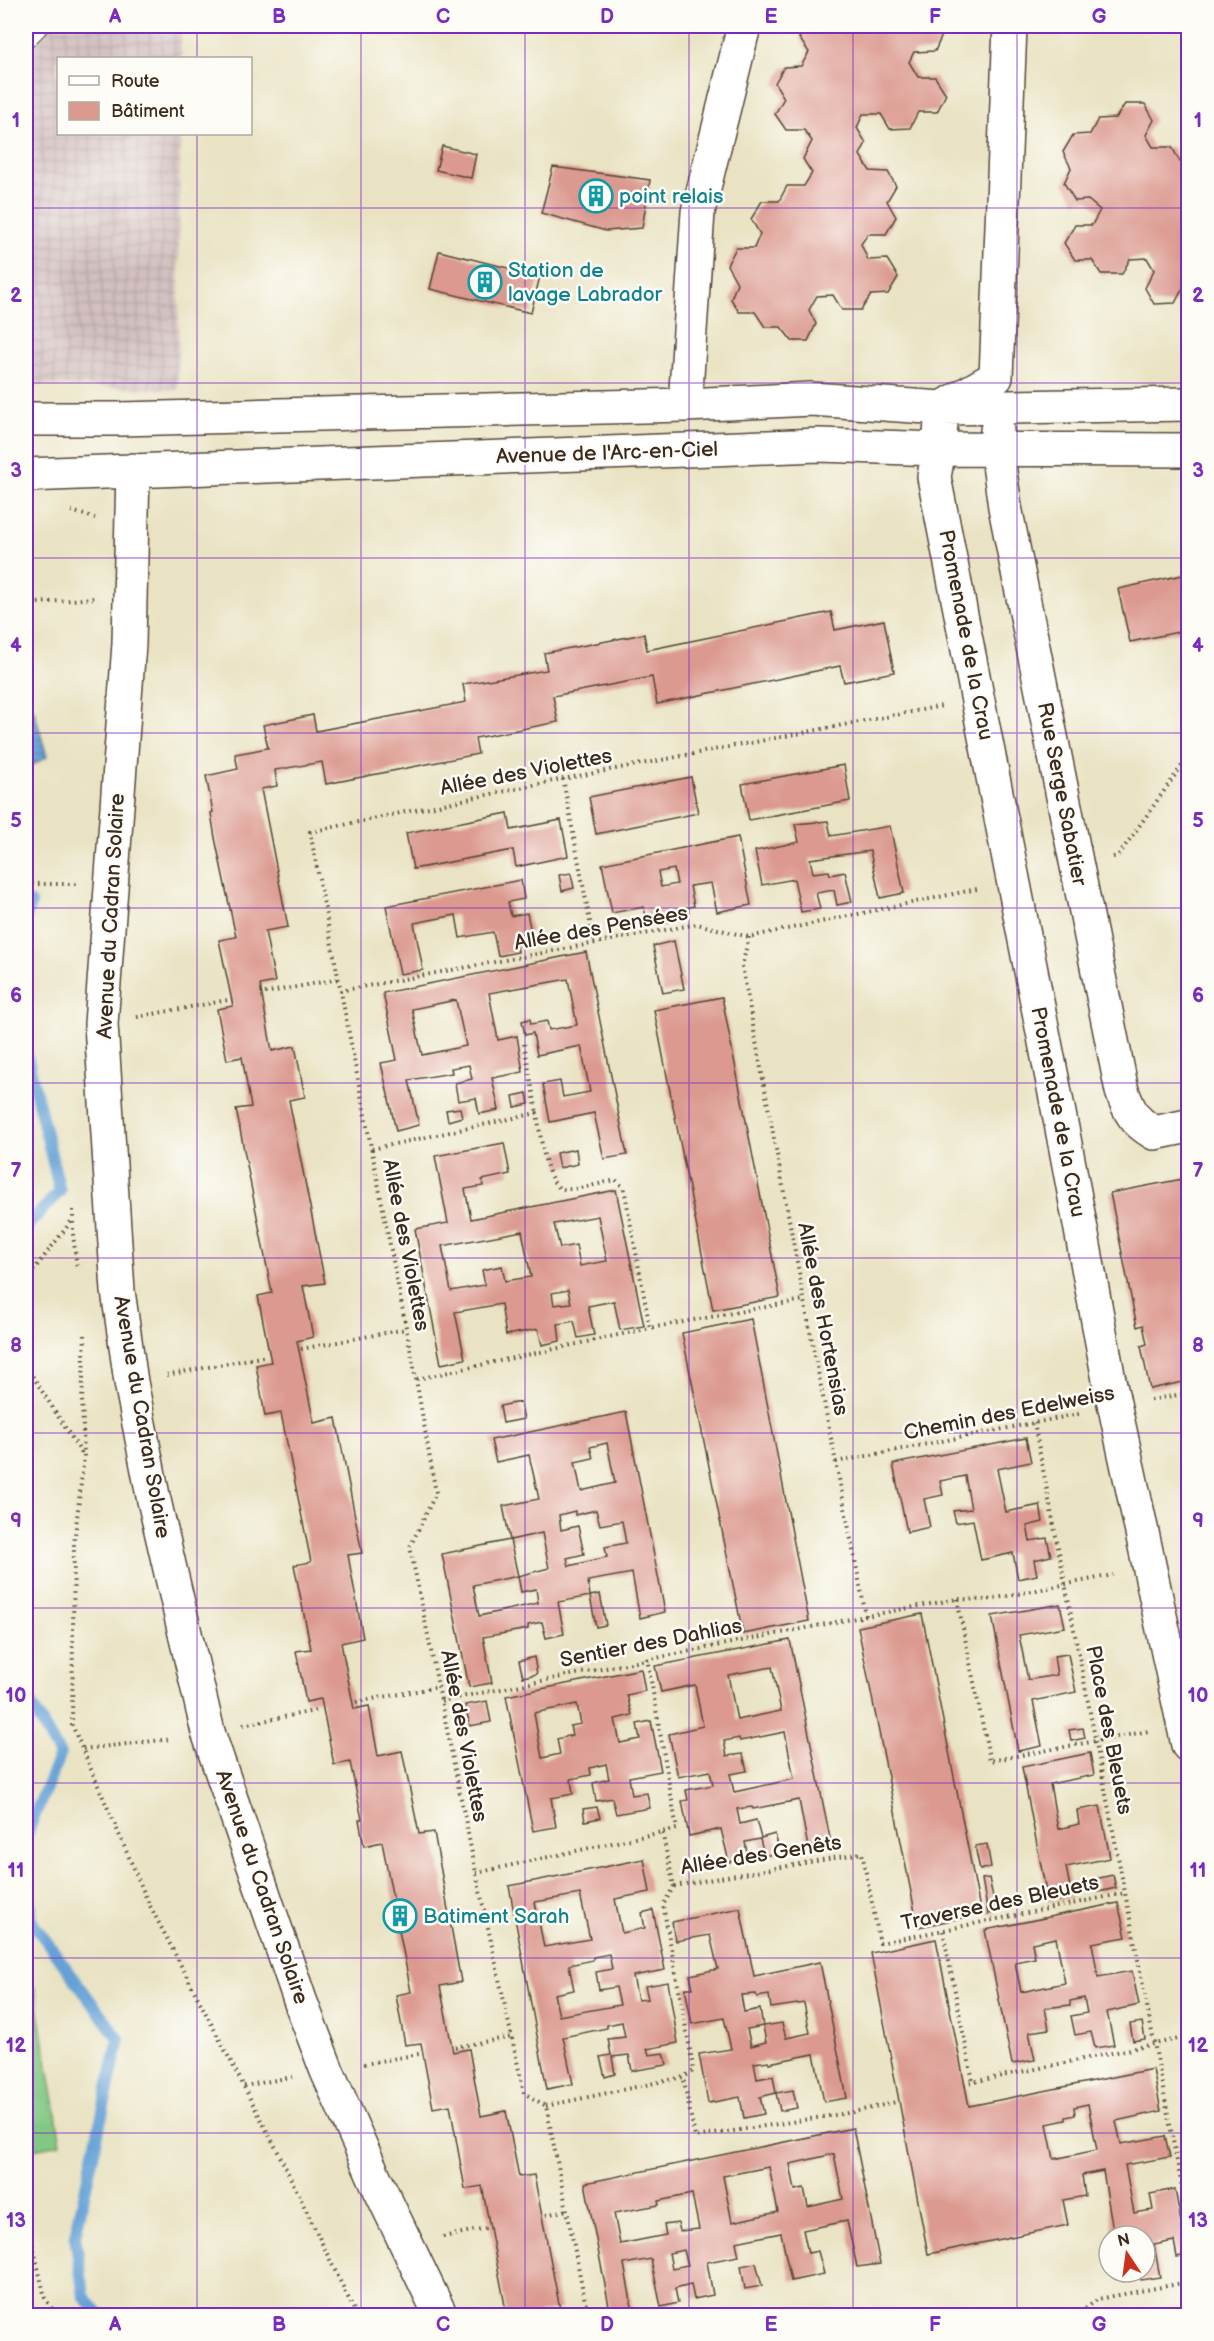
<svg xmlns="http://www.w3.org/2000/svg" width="1214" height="2341" font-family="'Balsamiq Sans',sans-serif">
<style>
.industrial{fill:url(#industrial-grid)}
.pitch{fill:#82c883;stroke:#5e7950;stroke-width:1.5}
.water{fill:url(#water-rules);stroke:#50667a;stroke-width:1.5}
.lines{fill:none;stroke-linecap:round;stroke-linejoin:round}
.stream{stroke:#65a1d6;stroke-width:12}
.building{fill:#db998f;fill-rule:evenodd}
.lane-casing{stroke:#554637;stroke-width:22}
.street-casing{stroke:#554637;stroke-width:36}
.path{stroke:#554637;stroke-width:4;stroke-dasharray:1.5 4.5;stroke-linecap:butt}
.lane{stroke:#fff;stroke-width:20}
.street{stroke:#fff;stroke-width:33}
.grid{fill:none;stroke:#7b2cbf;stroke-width:1.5;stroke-opacity:0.55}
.labels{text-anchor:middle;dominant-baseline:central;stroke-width:5;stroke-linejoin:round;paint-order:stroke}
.culture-label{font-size:21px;fill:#0d838f;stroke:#fdfcf7;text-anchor:start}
.street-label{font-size:21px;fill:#3b2a1e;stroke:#fdfcf7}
.neatline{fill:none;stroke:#7b2cbf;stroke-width:2}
.grid-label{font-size:20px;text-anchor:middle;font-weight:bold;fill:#7b2cbf}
</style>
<defs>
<pattern id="industrial-grid" width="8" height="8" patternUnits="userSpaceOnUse" patternTransform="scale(1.5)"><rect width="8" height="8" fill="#d2bfbf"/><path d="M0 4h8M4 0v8" fill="none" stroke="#b5a4a4"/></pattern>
<pattern id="water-rules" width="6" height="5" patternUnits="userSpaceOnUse" patternTransform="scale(1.5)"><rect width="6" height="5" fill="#65a1d6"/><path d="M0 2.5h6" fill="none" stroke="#5483ad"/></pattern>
</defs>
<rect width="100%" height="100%" fill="#fdfcf7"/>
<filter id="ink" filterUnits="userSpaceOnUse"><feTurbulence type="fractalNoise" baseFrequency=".0167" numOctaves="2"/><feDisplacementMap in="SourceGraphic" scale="12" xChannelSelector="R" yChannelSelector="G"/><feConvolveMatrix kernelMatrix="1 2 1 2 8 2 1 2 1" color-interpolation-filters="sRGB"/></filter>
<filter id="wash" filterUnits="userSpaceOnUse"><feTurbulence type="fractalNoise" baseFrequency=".008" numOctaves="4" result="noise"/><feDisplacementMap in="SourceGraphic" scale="24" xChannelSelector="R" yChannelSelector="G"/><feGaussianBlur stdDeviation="1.35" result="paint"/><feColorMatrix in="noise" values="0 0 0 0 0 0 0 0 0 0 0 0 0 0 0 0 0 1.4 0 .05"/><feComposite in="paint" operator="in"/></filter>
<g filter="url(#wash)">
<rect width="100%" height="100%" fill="#e9e3c3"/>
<!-- industrial -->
<path class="industrial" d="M26,26H181V58H58V134H180L178,390L26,384Z"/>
<!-- pitch -->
<path class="pitch" d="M35,1988L61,2144L26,2150V1990Z"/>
<!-- water -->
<path class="water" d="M26,703L34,710L47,757L26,769Z"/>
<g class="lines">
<!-- stream -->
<path class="stream" d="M26,916L31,903
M26,1052L60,1191L26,1227
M26,1695L60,1755L26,1836
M26,1883L32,1922L119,2039L75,2236L84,2296L100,2316"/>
</g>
<g id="blocks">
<!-- building -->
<path class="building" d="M806,26H939L943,33L935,51L914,52L909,62L918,77H935L946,94L937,112H918L910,128L890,129L881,114H863L857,128L866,143L860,155L870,171L888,172L896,186L887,201L896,217L886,234H868L861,244L868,260L887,259L898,277L888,294L871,295L861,310H842L833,295L817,296L809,310L816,324L808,341H792L781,327H765L755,312H739L731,299L737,283L727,265L736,248H754L760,234L751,219L762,201H779L787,186H804L812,173L803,159L812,141L804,130H786L775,114L784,98L775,83L784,67L801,66L809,52L799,38Z
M1125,104H1145L1154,120L1146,135L1153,147H1172L1180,162H1188V288H1183L1175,303L1154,304L1145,288L1154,270L1147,258L1130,259L1122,274H1101L1092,260H1075L1064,243L1075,225H1092L1100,210L1088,200L1075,201L1064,183L1071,168L1063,152L1073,135L1090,134L1098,119L1116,118Z
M442,146L476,154L471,178L436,170Z
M553,167L650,180L642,228L606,231L541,213Z
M439,251L540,276L531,313L430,289Z
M1187,574L1188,630L1130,642L1118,589Z
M831,612L835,630L884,620L894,672L844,682L840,666L657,704L652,677L553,696L558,722L475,738L478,754L326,784L322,762L275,770L277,786L261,789L288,927L265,931L275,982L260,985L272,1051L295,1046L305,1097L289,1100L325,1283L303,1286L313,1337L297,1341L314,1423L336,1418L362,1553L348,1555L363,1638L341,1643L354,1709L369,1706L378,1756L402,1751L419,1834L434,1832L461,1982L440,1986L453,2052L469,2049L481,2116L506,2111L519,2177L534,2175L560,2309L527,2316H507L482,2186L465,2189L450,2105L433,2108L421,2043L405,2045L396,1995L411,1992L382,1842L364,1846L359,1820L362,1819L350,1762L334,1765L321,1699L306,1702L296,1651L311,1649L294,1565L311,1562L281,1413L265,1416L256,1365L271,1362L258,1296L272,1293L236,1109L251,1107L242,1057L227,1060L217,1009L233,1006L219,940L236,937L215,838L211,813L213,812L206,776L238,769L235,754L268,748L263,725L313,715L316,731L466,702L463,684L547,670L544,653L644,634L647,650Z
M844,765L850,801L749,820L742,784Z
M691,777L698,813L596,834L589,797Z
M508,813L511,830L561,820L568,856L516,867L513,850L413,869L406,833Z
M828,821L831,836L890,826L904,893L880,898L870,851L810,859L813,873L829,871L830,875L845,872L852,902L837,905L834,890L816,893L820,909L801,912L794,879L762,885L755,851L799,842L795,824Z
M738,837L751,905L717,912L711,883L690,886L694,906L682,909L683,919L648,926L644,907L612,913L602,864ZM674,869L677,884L661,887L658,872Z
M571,873L574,888L562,891L559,875Z
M521,880L524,899L508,902L511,916L527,913L531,932L515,935L518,952L498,956L493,932L460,938L456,915L414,923L423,970L400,974L386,906Z
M674,941L684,989L663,993L653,946Z
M586,952L627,1155L604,1159L594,1113L550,1122L543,1084L560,1081L563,1097L590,1092L581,1046L537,1055L533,1033L525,1035L522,1021L530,1019L531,1024L547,1021L549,1030L577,1025L568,979L489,993L498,1040L517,1036L523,1072L492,1078L499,1110L479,1114L476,1098L458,1101L455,1083L472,1079L469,1065L451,1068L452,1073L409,1080L419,1125L396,1131L381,1063L397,1060L383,993ZM456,1000L466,1046L422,1055L412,1009Z
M722,997L780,1297L713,1310L654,1010Z
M527,1093L529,1104L515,1107L513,1096Z
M460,1108L462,1117L448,1121L446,1110Z
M504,1143L510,1174L482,1180L483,1186L465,1189L471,1219L616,1190L644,1326L620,1330L614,1301L588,1306L594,1335L578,1338L574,1321L558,1324L560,1341L542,1345L538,1329L506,1335L501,1304L455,1312L465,1359L441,1364L415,1229L448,1223L435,1156ZM598,1216L607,1261L580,1266L576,1245L560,1248L554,1224ZM522,1231L531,1277L505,1281L502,1266L482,1270L485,1285L451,1291L442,1246ZM568,1290L571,1303L554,1305L552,1293Z
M576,1149L578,1164L559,1168L556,1153Z
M1188,1178V1381L1150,1389L1141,1346L1147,1344L1143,1325L1137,1327L1110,1193Z
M751,1319L809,1621L743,1634L682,1333Z
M520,1402L524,1419L503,1423L500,1406Z
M626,1412L665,1612L640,1618L632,1573L588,1581L590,1596L600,1594L606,1625L596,1627L590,1596L558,1602L564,1634L546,1638L542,1622L528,1625V1629L483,1637L492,1683L469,1687L442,1554L510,1540L518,1576L473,1585L479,1616L538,1603L536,1589L521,1592L518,1576L549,1568L542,1533L510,1540L503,1506L539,1499L529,1455L496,1462L491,1440ZM607,1443L615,1483L581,1491L575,1462L593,1458L590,1447ZM596,1510L600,1525L622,1521L626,1543L605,1547L607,1557L569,1566L567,1558L584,1554L578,1526L561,1530L559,1515L575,1511V1515Z
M1026,1438L1031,1462L997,1469L1006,1512L1040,1505L1043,1522L1027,1526L1030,1541L1047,1538L1051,1556L1034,1560L1037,1575L1018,1579L1013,1553L981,1560L973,1520L956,1523L953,1511L971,1509L965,1476L940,1481L943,1495L924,1499L930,1527L907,1532L893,1464Z
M1060,1604L1065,1627L1019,1635L1028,1680L1057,1675L1054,1656L1068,1654L1076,1692L1033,1701L1042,1746L1018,1751L992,1616Z
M922,1614L981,1914L918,1927L858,1627Z
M790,1640L831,1843L808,1847L799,1800L753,1809L752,1807L737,1809L740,1824L756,1820L761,1838L775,1834L780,1853L764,1856L760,1839L745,1842L748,1858L729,1862L721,1829L689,1836L682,1801L688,1800L686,1790L713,1785L710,1771L678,1777L669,1734L703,1726L695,1685L661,1692L655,1666ZM772,1667L781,1711L737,1720L728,1675ZM785,1732L794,1779L734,1792L730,1774L747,1771L743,1754L727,1756L724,1741L739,1738L740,1741Z
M534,1657L537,1674L523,1677L519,1661Z
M641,1669L645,1691L627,1695L632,1715L615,1719L620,1743L640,1739L637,1724L651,1721L661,1771L629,1777L632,1795L647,1793L650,1808L616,1814L612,1798L596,1801L593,1783L609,1779L606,1764L590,1768L591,1775L571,1779L573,1794L551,1798L556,1827L533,1831L506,1696ZM577,1704L581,1724L570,1726L572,1735L557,1739L560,1754L542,1758L534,1713Z
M487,1701L491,1722L470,1726L465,1705Z
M1083,1728L1085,1738L1071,1741L1069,1730Z
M1090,1753L1094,1775L1050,1784L1058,1829L1079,1824L1077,1810L1100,1806L1110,1858L1066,1867L1072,1897L1048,1902L1022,1767Z
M597,1807L600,1818L585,1821L583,1809Z
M987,1844L991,1867L980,1870L975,1846Z
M644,1859L650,1892L615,1899L622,1933L645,1928L642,1913L653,1910L665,1970L633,1976L638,2000L648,1999L645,1986L668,1982L678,2043L647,2049L649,2055L664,2053L667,2065L632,2071L629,2055L612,2057L615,2074L605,2077L600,2057L611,2055L608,2039L625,2037L622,2022L607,2025V2028L563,2037L573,2084L547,2089L509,1886ZM580,1894L590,1939L544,1947L535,1902ZM609,1954L612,1969L596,1972L599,1990L616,1987L620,2005L559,2016L554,1994L574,1990L569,1965L593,1960V1957Z
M1113,1875L1116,1888L1098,1892L1095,1879Z
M989,1878L996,1912L988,1914L982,1879Z
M1118,1903L1126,1937L1092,1943L1098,1977L1132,1971L1139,2005L1107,2012L1114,2045L1095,2048L1091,2032L1075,2035L1071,2016L1087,2013L1084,1998L1070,2001V2005L1045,2008L1049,2029L1029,2032L1035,2060L1012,2064L985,1930ZM1056,1938L1065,1983L1021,1992L1015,1962L1035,1958L1032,1943Z
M740,1908L754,1976L820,1962L847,2098L824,2102L814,2054L769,2063V2061L754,2063L757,2079L773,2076L776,2093L760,2097L764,2114L744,2118L740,2097L708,2103L699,2054L731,2049L724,2018L692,2024L685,1988H693L690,1975L718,1969L710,1935L676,1941L672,1922ZM756,1994L757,1997L769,1995L771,2008L804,2003L810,2033L786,2038L782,2023L763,2026L766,2042L751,2046L747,2029L763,2026L760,2009L744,2012L741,1995Z
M936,1939L969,2106L1153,2069L1161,2111L1116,2121L1121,2144L1165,2136L1170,2157L1125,2165L1134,2213L1153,2210L1150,2194L1175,2189L1187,2255L1177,2257L1174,2241L1154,2245L1160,2277L1141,2280L1140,2272H1145V2236H1131L1130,2232L1114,2236L1103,2171L1082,2175L1085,2196L1063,2200L1068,2225L928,2254L871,1953ZM1088,2104L1097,2150L1054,2159L1047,2124L1066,2120V2117L1075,2115L1074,2107Z
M1142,2022L1145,2039L1133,2041L1130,2024Z
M793,2090L797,2108L780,2111L776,2093Z
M853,2128L880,2264L857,2267L847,2221L803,2230L808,2253L818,2251L824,2274L791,2281L781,2233L736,2242L739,2256L707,2262L713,2295L694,2299L691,2284L675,2288L678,2303L661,2307L651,2259L624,2264L633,2312L611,2316L585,2183ZM834,2154L843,2199L808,2207L804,2188L795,2190L790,2164ZM769,2167L778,2212L732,2222L723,2176ZM692,2194L699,2229L680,2231L678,2223L664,2225L666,2235L620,2244L614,2213L659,2205L658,2201ZM684,2250L688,2265L672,2268L669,2253Z
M756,2263L762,2286L745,2289L741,2266Z"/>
</g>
</g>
<g filter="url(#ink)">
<use href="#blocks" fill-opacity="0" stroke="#554637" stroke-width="1.5"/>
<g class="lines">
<!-- lane casing -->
<g class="lane-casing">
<path id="lane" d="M26,38L38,26"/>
</g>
<!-- street casing -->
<g class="street-casing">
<path id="street" d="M1010,26L996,377L942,408L939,449L934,477L1066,1149L1109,1380L1188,1745
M685,405L698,212L744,26
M26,419H120L685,405L811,399L942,408L1188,404
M997,430V450L1005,507L1122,1091C1130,1113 1134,1121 1154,1133L1188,1126
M133,470L129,644L101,1024L118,1291L131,1382L153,1496L208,1732L301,2003L327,2071L377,2183L441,2316
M26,475L819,445L939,449L1188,450"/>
</g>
<!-- path -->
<path class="path" d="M71,511L95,518
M26,604L94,598
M563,779L594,943
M1113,857L1118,856L1188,757
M26,884H76
M749,937L742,966L804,1300L866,1616L957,1599L987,1600L1113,1575
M340,991L697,924L749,937L977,889
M265,993L338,979
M137,1017L228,1000
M524,1044L537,1113
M372,1149L537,1113C540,1130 545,1188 564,1189C579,1190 601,1183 616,1180L624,1188L650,1328L804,1300
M73,1210V1234L77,1268
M26,1280L73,1219
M85,1335L82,1399L84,1457L74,1544L72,1725L149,1904L278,2152L357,2316
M301,1349L406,1329
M26,1366L84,1457
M167,1375L266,1356
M417,1379L650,1328
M1151,1400L1188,1393
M1034,1423L1188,2218
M836,1462L1079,1414
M957,1599L990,1761L1149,1731
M647,1658L677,1829L662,1832
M441,1701L866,1616
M356,1702L438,1687
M243,1725L319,1710
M83,1749L171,1739
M476,1873L662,1832L674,1886L862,1853L880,1943L1125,1893
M674,1886L663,1905L694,2071L683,2077
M943,1931L973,2082
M455,2047L512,2037
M364,2064L419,2054
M964,2084L1188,2037
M244,2086L292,2077
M546,2106L683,2077L695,2137L854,2112L896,2102
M26,2215L45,2298L57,2316
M546,2215L567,2210
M443,2237L486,2228
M588,2316L546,2106L524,2093L476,1873L410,1547L436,1493L416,1379L310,832L563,779L942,706
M1076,2316L1098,2299L1188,2282"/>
<!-- lane -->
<use href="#lane" class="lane"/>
<!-- street -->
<use href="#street" class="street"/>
</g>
</g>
<!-- grid -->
<path class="grid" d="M197,26V58M361,26V2316M525,26V2316M689,26V2316M853,26V2316M1017,26V2316M197,134V2316M26,208H1188M26,383H1188M26,558H1188M26,733H1188M26,908H1188M26,1083H1188M26,1258H1188M26,1433H1188M26,1608H1188M26,1783H1188M26,1958H1188M26,2133H1188"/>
<!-- icons -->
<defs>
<g id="building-ring" transform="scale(1.725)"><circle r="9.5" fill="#fdfcf7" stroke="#0f9aa8" stroke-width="1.5"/><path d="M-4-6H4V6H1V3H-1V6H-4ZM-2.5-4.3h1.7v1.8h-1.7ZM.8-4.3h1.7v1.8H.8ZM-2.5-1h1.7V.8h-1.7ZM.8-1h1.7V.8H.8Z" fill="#0f9aa8"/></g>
</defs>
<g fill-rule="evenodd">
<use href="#building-ring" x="596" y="196"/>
<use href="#building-ring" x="485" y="282"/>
<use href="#building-ring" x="400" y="1916"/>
</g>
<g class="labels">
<!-- culture labels -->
<g class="culture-label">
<text x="619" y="196">point relais</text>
<text x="508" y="270">Station de<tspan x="508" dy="24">lavage Labrador</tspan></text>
<text x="423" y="1916">Batiment Sarah</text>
</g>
<!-- street labels -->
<g class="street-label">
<text transform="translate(607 453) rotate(-2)">Avenue de l'Arc-en-Ciel</text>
<text transform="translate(966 635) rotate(79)">Promenade de la Crau</text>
<text transform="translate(526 772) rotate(-11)">Allée des Violettes</text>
<text transform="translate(1062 794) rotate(79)">Rue Serge Sabatier</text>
<text transform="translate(111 916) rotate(-87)">Avenue du Cadran Solaire</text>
<text transform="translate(601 928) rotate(-10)">Allée des Pensées</text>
<text transform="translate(1058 1112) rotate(79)">Promenade de la Crau</text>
<text transform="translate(406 1245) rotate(79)">Allée des Violettes</text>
<text transform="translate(823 1319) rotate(79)">Allée des Hortensias</text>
<text transform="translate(1009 1413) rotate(-11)">Chemin des Edelweiss</text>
<text transform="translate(142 1417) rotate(80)">Avenue du Cadran Solaire</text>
<text transform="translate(651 1643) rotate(-11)">Sentier des Dahlias</text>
<text transform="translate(1109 1730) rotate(79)">Place des Bleuets</text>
<text transform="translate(464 1736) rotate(79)">Allée des Violettes</text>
<text transform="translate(761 1855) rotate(-9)">Allée des Genêts</text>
<text transform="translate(262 1887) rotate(71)">Avenue du Cadran Solaire</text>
<text transform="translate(1000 1903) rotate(-12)">Traverse des Bleuets</text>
</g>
</g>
<!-- margin -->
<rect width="1214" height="2341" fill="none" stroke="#fdfcf7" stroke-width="66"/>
<!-- legend -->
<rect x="57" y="57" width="195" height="78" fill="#fdfcf7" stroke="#afa8a0" stroke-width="1.5"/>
<rect x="69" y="76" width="30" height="9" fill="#ffffff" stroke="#afa8a0" stroke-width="1.5"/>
<text x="111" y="87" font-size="18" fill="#3b2a1e">Route</text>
<rect x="69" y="102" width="30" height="18" fill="#db998f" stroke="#afa8a0" stroke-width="1.5"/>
<text x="111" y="117" font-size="18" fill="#3b2a1e">Bâtiment</text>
<!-- north arrow -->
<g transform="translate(1127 2254) rotate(347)"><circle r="28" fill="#fdfcf7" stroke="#afa8a0" stroke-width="1.5"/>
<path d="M0-4.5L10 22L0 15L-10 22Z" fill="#c8321e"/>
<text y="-9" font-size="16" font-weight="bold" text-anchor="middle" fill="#3b2a1e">N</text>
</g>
<rect x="33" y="33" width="1148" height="2275" class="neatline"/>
<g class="grid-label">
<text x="115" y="23">A</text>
<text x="279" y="23">B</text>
<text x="443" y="23">C</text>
<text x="607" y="23">D</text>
<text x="771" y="23">E</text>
<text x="935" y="23">F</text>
<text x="1099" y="23">G</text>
<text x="16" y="127">1</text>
<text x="1198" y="127">1</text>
<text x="16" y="302">2</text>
<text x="1198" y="302">2</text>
<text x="16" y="477">3</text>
<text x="1198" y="477">3</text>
<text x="16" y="652">4</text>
<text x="1198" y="652">4</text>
<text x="16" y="827">5</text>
<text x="1198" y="827">5</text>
<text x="16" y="1002">6</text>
<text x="1198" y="1002">6</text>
<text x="16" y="1177">7</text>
<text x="1198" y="1177">7</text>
<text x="16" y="1352">8</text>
<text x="1198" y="1352">8</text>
<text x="16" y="1527">9</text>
<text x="1198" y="1527">9</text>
<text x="16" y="1702">10</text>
<text x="1198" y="1702">10</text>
<text x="16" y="1877">11</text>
<text x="1198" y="1877">11</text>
<text x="16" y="2052">12</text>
<text x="1198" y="2052">12</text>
<text x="16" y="2227">13</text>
<text x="1198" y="2227">13</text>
<text x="115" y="2331">A</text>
<text x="279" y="2331">B</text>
<text x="443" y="2331">C</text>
<text x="607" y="2331">D</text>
<text x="771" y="2331">E</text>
<text x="935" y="2331">F</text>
<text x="1099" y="2331">G</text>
</g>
</svg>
